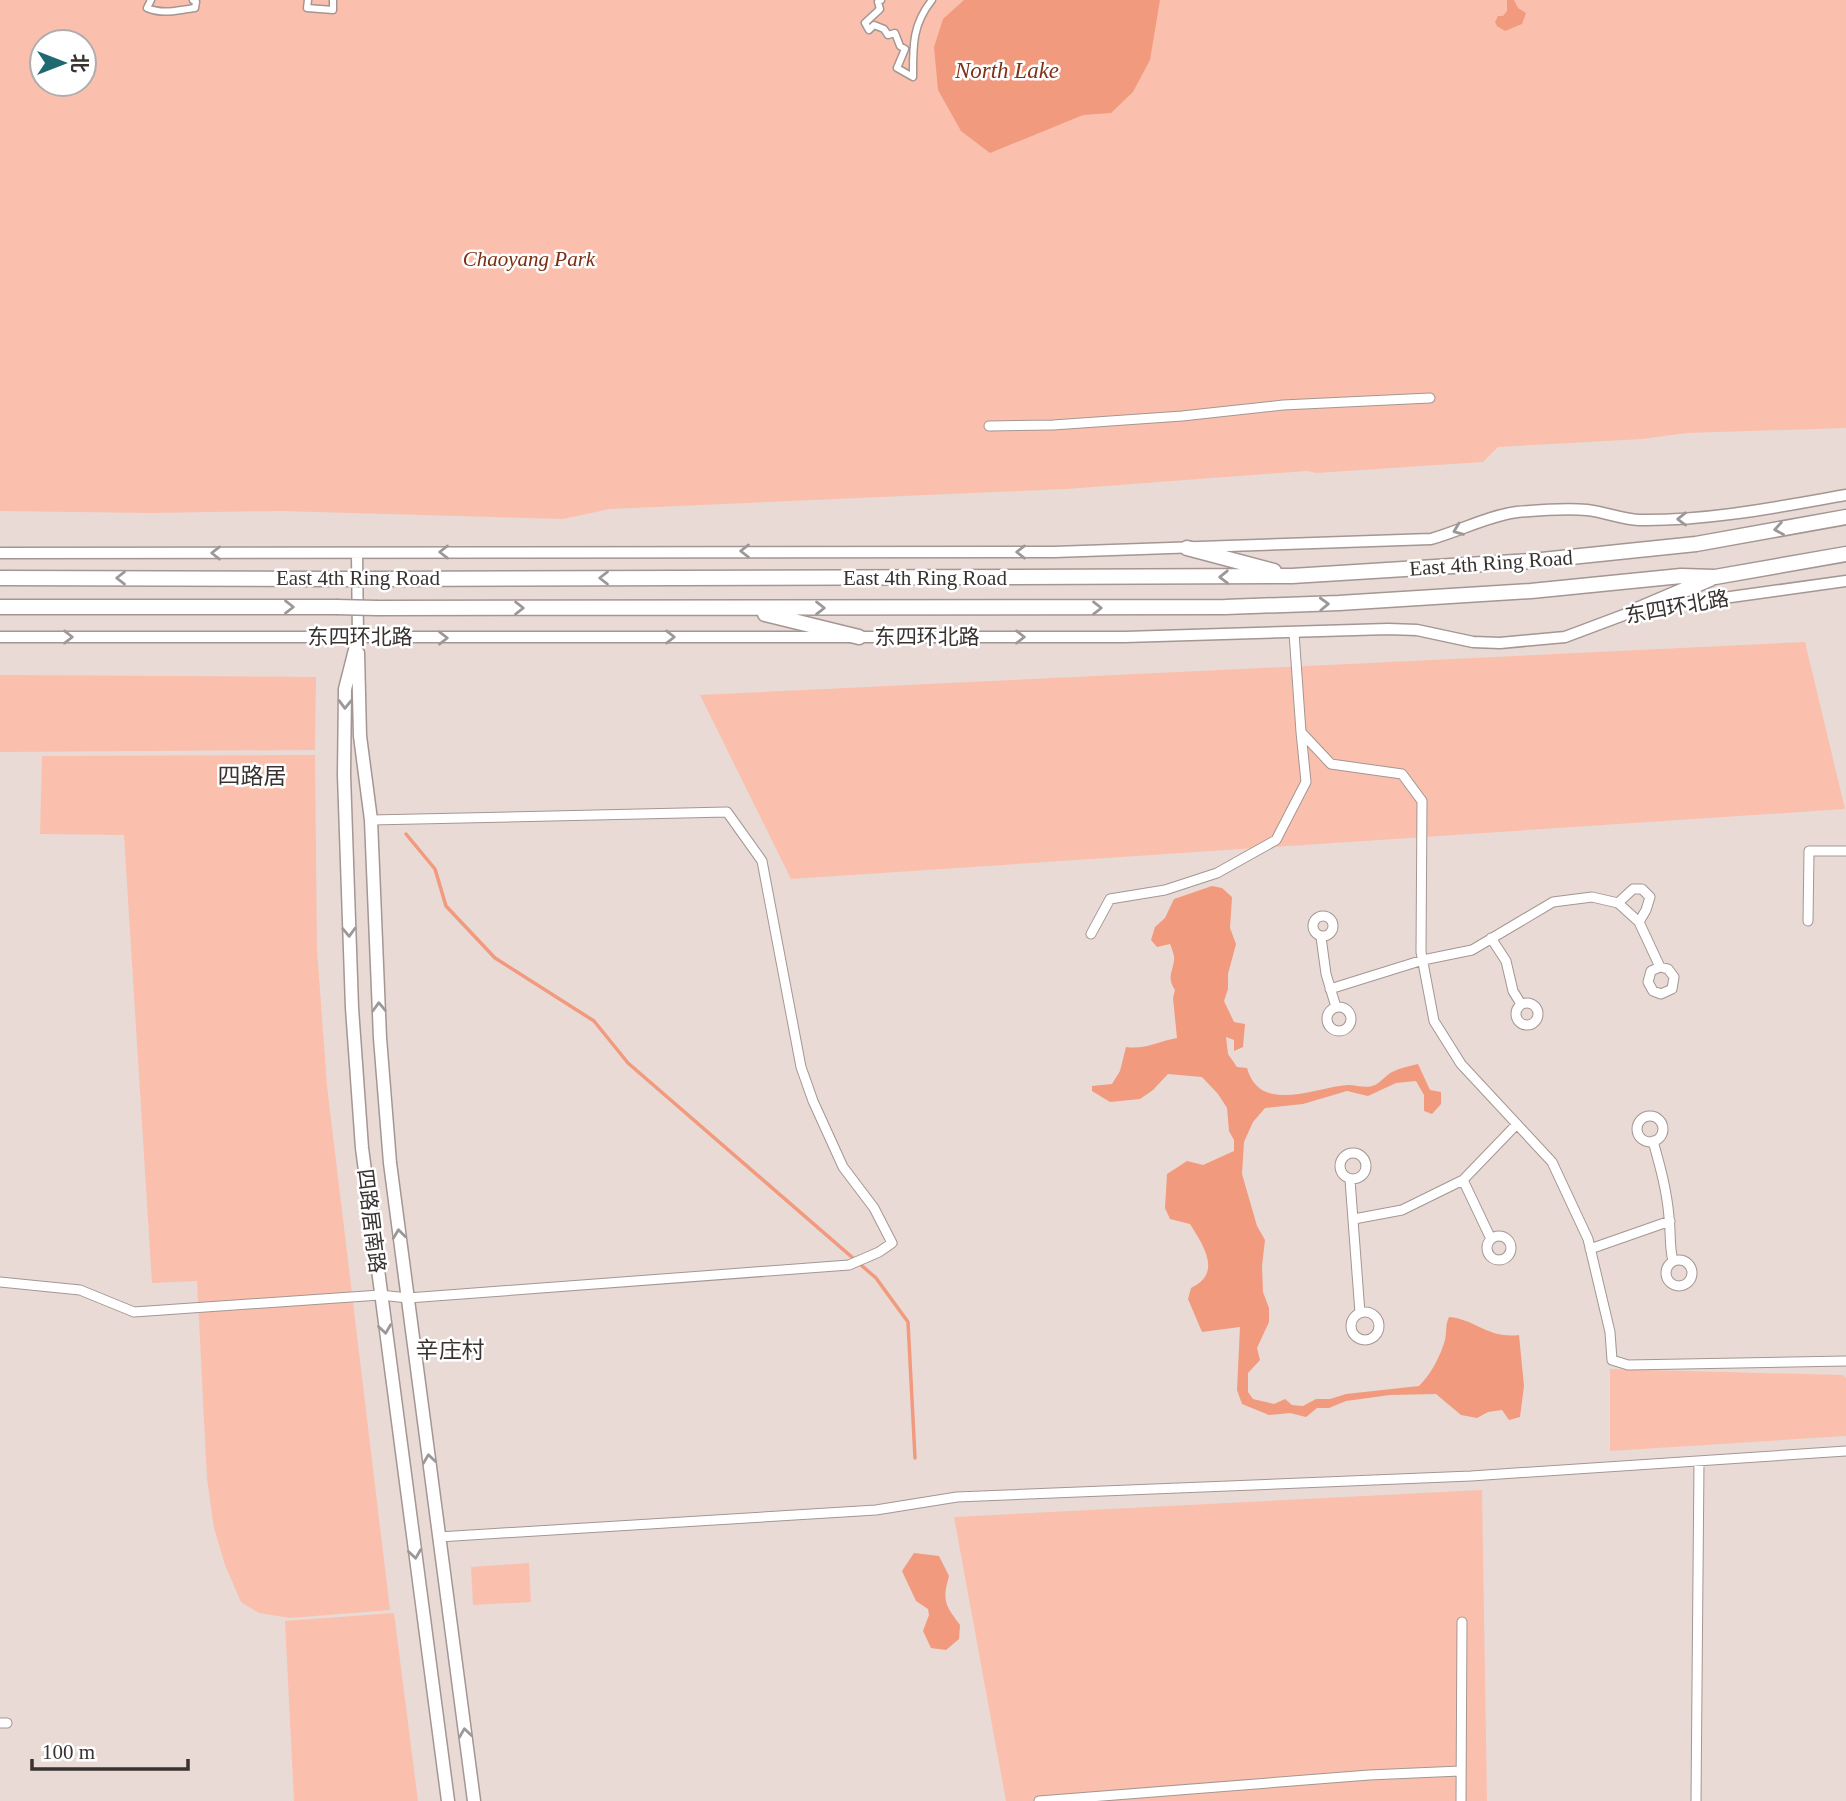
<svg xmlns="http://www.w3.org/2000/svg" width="1846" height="1801" font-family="'Times New Roman','Noto Sans SC',serif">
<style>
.green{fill:#fac0ad;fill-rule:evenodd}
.water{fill:#f19a7e}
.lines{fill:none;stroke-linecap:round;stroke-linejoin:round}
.stream{stroke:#f19a7e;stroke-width:3.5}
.pedestrian-casing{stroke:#a49692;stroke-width:9}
.minor-casing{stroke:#a49692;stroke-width:11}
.tertiary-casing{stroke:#a49692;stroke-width:13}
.secondary-casing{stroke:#a49692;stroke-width:15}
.trunk-casing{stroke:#a49692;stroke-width:17}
.pedestrian{stroke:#fff;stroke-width:6}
.minor{stroke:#fff;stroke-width:9}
.tertiary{stroke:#fff;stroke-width:10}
.secondary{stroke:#fff;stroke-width:12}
.trunk{stroke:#fff;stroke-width:14}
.trunk-bridge-casing{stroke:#a49692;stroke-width:17;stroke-linecap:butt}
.trunk-bridge{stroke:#fff;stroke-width:14}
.oneway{stroke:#9c9898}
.labels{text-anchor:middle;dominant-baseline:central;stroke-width:5;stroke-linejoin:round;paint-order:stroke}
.park-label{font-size:21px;font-style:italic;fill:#7b2d13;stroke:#fff}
.street-label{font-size:21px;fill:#383231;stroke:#fff}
.water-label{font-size:23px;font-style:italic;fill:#813319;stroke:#fff}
.neighbourhood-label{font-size:23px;fill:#383231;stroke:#fff}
</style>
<rect width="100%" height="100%" fill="#e9dad6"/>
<!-- green -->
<path class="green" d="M0,0H1846V428L1687,433L1642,439L1498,447L1483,462L1316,473L1307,471L1066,489L610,509L563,519L280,511L150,513L0,511ZM42,42H84V84H42Z
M1805,642L1845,809L791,879L700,695Z
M0,675L316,677L315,750L0,752Z
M315,755L317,949L327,1086L390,1610L290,1618L259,1613L241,1602L225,1565L214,1528L207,1479L197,1281L152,1283L124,835L40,834L42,756Z
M1610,1369L1843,1375L1846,1378V1436L1610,1451Z
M1482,1490L1487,1801H1006L954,1517Z
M529,1563L531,1602L473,1605L471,1567Z
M394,1613L418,1801H294L285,1621Z"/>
<!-- water -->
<path class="water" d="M964,0H1160L1150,60L1133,92L1111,113L1083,115L990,153L961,131L938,90L934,47L943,19Z
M1507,0H1514L1518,8L1526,13L1522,24L1505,31L1497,26L1495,22L1498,16H1503L1507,11Z
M1212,886L1222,888L1232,897L1230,928L1236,944L1228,974V989L1224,1001L1234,1022L1245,1024L1243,1047L1234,1051V1040L1226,1037L1228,1054L1237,1067L1247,1068C1260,1115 1315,1087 1348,1085C1358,1085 1365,1089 1375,1085C1381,1082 1386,1075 1392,1072C1400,1068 1410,1066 1418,1064L1430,1090L1441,1092V1104L1432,1114L1424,1111V1095L1416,1081L1396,1083L1368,1096L1347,1091L1303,1104L1265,1108L1253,1122L1244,1142L1242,1174L1257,1226L1265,1240L1262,1266L1263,1292L1269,1308V1322L1257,1348L1260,1360L1248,1373V1392L1253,1399L1274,1404L1285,1399L1292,1405L1303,1406L1316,1399H1330L1346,1394L1419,1386C1431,1374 1440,1357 1445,1340C1447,1331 1445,1325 1449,1317C1475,1319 1488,1339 1519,1335L1524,1386L1520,1417L1509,1420L1502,1410L1488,1412L1477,1418L1461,1415L1436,1394L1390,1395L1346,1401L1329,1408H1317L1306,1417L1290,1413L1269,1415L1242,1404L1237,1390L1240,1327L1202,1332L1188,1299L1191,1288C1223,1273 1203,1245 1190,1224L1170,1219L1165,1208L1167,1174L1187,1161L1203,1165L1234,1151V1140L1229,1131L1227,1108L1218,1094L1202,1077L1168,1074L1153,1090L1140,1099L1110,1102L1092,1091V1086L1112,1084L1120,1071L1126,1047C1145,1050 1159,1041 1177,1038L1173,998L1175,990C1167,978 1172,973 1174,961C1175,956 1172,949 1170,944L1157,947L1151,940L1155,927L1165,918L1174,899Z
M914,1553L939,1556L949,1576C942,1601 945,1605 960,1625L959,1639L946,1650L931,1648L923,1631L929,1615L928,1609L916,1601L902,1571Z"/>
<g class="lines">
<!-- stream -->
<path class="stream" d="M406,834L435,869L446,906L495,958L594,1021L628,1063L876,1278L908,1322L915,1458"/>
<!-- pedestrian casing -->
<g class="pedestrian-casing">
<path id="pedestrian" d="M151,0L147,8C164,15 177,10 195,8L196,2L193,0
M308,0L307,8L333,10V0
M881,0L878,2L880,9L865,23L869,30L874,25L884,29L888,35L895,33L900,46L905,49L897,68L913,77C913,46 912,25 932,0"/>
</g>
<!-- minor casing -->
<g class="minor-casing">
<path id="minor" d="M989,426L1053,425L1182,416L1283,405L1430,398
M1294,633L1301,732L1331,764L1402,774L1422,801L1421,952L1434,1021L1461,1064L1552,1162L1588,1239L1610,1332L1612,1360L1628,1365L1846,1361
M1618,903L1633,889H1642L1650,897L1646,910L1639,922
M1313 926a10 10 0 1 1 20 0a10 10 0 1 1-20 0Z
M1808,921L1809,851H1846
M1091,934L1110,899L1165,890L1217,873L1276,840L1306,782L1301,732
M1321,937L1326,974L1336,1007
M1491,938L1506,961L1513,991L1521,1004
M1330,989L1423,960L1472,950L1553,902L1592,897L1618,903L1639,922L1660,967L1668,969L1674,977L1672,989L1661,994L1653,991L1648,982L1651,971L1660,967
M1516 1014a11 11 0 1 1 22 0a11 11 0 1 1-22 0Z
M1327 1019a12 12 0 1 1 24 0a12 12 0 1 1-24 0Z
M1637 1129a13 13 0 1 1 26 0a13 13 0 1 1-26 0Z
M1653,1141C1660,1166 1667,1191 1669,1217C1671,1232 1669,1246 1673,1261
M1340 1166a13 13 0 1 1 26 0a13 13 0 1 1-26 0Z
M1350,1180L1360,1313
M1463,1180L1491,1239
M1354,1219L1402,1210L1463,1180L1517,1124
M1487 1248a12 12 0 1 1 24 0a12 12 0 1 1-24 0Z
M1590,1249L1670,1221
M1666 1273a13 13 0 1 1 26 0a13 13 0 1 1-26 0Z
M0,1282L80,1290L134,1312L380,1295L408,1298L849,1265L879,1252L892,1243L874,1208L843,1167L813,1101L801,1067L762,861L727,812L371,820
M1351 1326a14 14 0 1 1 28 0a14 14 0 1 1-28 0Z
M439,1537L876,1510L957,1497L1471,1476L1846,1451
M0,1723H7
M1039,1801L1369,1775L1460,1771
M1461,1801L1462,1622
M1696,1801L1699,1461"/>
</g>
<!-- tertiary casing -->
<g class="tertiary-casing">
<path id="tertiary" d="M0,553L1054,552L1431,539C1460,531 1487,516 1517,512C1540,510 1564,508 1587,510C1605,512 1621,519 1639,520C1709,521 1778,507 1846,495
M357,553L358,638
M0,637H1125L1388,629L1417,630L1473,642L1500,643L1565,637L1637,610L1846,581"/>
</g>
<!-- secondary casing -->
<g class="secondary-casing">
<path id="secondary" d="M358,638L345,689L344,775L352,1008L362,1148L448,1801
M358,653L360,736L371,820L380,1038L390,1163L474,1801"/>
</g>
<!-- trunk casing -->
<g class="trunk-casing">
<path id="trunk" d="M1187,548L1274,571
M0,578L337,579
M376,579L1292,576L1532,561L1696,544L1846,517
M0,607H336
M377,608L1225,607L1339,603L1531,591L1681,576L1715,577L1846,554
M1637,610L1710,579
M765,614L859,637"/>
</g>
<!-- pedestrian -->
<use href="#pedestrian" class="pedestrian"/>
<!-- minor -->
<use href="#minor" class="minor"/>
<!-- tertiary -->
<use href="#tertiary" class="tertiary"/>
<!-- secondary -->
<use href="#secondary" class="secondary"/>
<!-- trunk -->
<use href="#trunk" class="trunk"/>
<!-- trunk-bridge casing -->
<g class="trunk-bridge-casing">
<path id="trunk-bridge" d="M337,579H376
M336,607L377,608"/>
</g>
<!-- trunk-bridge -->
<use href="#trunk-bridge" class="trunk-bridge"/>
</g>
<!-- one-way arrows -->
<defs><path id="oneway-chevron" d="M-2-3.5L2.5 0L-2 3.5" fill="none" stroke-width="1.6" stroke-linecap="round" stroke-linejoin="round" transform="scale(1.75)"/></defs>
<g class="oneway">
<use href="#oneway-chevron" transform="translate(1682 519) rotate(179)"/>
<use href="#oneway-chevron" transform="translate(1779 529) rotate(170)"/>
<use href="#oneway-chevron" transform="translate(1458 530) rotate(159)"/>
<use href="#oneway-chevron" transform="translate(745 551) rotate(-180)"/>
<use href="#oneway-chevron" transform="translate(444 552) rotate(180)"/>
<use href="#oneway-chevron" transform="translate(1021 552) rotate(-180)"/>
<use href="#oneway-chevron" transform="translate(216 553) rotate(180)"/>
<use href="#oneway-chevron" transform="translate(1224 577) rotate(179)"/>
<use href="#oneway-chevron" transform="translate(121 578) rotate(-180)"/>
<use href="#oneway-chevron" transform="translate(604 578) rotate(180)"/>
<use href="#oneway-chevron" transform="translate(1324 604) rotate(-2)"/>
<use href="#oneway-chevron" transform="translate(289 607)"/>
<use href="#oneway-chevron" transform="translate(519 608)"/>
<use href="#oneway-chevron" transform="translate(820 608)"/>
<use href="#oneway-chevron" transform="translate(1097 608)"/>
<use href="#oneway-chevron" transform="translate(68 637)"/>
<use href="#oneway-chevron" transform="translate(670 637)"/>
<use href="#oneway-chevron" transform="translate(1020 637)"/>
<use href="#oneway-chevron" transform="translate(443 638)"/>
<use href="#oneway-chevron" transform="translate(345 704) rotate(91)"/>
<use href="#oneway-chevron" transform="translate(349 932) rotate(88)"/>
<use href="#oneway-chevron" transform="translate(379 1007) rotate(-92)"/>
<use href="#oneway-chevron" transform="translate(399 1234) rotate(-97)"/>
<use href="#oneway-chevron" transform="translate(385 1329) rotate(82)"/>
<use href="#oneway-chevron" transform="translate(429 1459) rotate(-98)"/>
<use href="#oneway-chevron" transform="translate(415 1554) rotate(82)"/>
<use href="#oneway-chevron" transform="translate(465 1733) rotate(-98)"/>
</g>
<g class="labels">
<!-- park labels -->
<g class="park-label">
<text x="529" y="259">Chaoyang Park</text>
</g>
<!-- street labels -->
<g class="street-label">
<text transform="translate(1491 563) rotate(-4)">East 4th Ring Road</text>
<text x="358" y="578">East 4th Ring Road</text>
<text x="925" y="578">East 4th Ring Road</text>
<text transform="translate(1677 607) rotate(-10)">东四环北路</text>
<text x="360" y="637">东四环北路</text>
<text x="927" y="637">东四环北路</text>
<text transform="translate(371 1221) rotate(83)">四路居南路</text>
</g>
<!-- water labels -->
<g class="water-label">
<text x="1007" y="70">North Lake</text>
</g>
<!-- neighbourhood labels -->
<g class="neighbourhood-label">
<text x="252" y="776">四路居</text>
<text x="450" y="1350">辛庄村</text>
</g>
</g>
<!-- north arrow -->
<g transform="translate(63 63) rotate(90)"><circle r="33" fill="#ffffff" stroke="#afadad" stroke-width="2"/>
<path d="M0-5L12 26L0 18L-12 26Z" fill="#1e6a70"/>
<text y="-10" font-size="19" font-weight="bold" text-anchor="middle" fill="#383231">北</text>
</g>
<!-- scale -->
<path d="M32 1759v10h156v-10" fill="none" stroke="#383231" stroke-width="3.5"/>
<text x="42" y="1759" font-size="21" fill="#383231" stroke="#ffffff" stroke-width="5" paint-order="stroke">100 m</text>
</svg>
